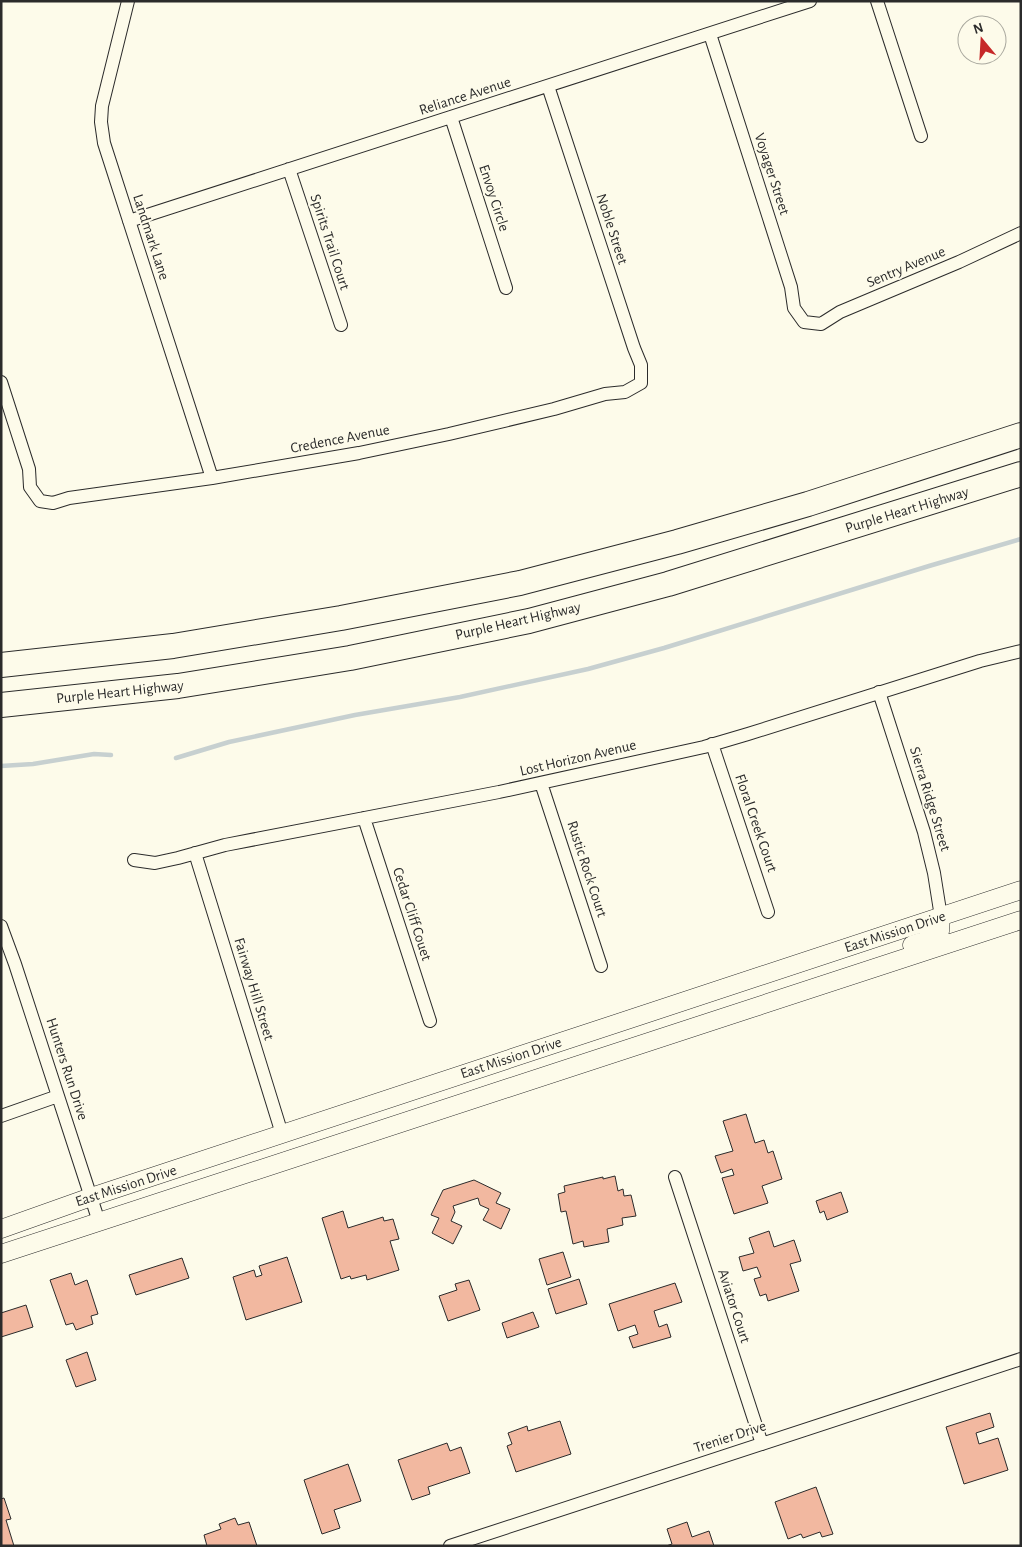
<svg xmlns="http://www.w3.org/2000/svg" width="1022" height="1547" font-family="'Alegreya Sans',sans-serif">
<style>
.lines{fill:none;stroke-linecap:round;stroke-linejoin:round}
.stream{stroke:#c7d0d0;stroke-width:4.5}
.building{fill:#f2b8a0;stroke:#2b2b2b}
.street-casing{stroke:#2b2b2b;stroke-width:14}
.secondary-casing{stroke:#2b2b2b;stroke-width:19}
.highway-casing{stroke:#2b2b2b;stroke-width:26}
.street{stroke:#fdfbea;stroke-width:12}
.secondary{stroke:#fdfbea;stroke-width:18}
.highway{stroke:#fdfbea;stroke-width:24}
.labels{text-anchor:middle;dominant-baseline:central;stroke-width:4;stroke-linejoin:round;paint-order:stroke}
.street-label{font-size:15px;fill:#2b2b2b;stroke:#fdfbea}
</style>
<rect width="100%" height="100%" fill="#fdfbea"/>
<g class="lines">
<!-- stream -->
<path class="stream" d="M176,758L229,742L355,715L460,697L588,669L664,648L929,566L1021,539
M1,766L33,764L94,754L111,755"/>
</g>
<!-- building -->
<path class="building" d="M746,1114L755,1143L764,1140L768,1153L773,1151L782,1179L762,1186L768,1203L734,1214L722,1178L734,1175L732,1169L721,1173L715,1156L733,1151L723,1121Z
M615,1176L618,1191L623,1189L624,1196L631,1195L636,1216L622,1218L623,1225L607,1229L609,1242L584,1247L583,1241L573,1244L566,1211L561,1212L558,1194L565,1192L564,1186L603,1177V1179Z
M474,1180L501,1193L496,1203L510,1209L501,1229L483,1220L489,1209L480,1205L478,1198L453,1206L455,1212L451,1221L462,1226L453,1244L432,1233L439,1218L431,1215L443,1190Z
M841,1192L848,1212L827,1220L824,1211L820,1213L816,1201Z
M343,1211L348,1228L383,1217L384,1221L393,1219L399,1239L390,1241L399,1270L367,1280L366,1275L351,1279L350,1276L341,1279L322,1218Z
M769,1231L774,1247L794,1240L801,1261L790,1264L799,1291L768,1301L766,1294L760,1296L754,1279L761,1277L757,1267L743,1271L739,1257L754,1253L749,1238Z
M563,1252L571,1277L547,1285L539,1259Z
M287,1257L302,1302L246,1320L233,1277L254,1270L256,1277L262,1275L259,1266Z
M182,1258L189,1278L136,1295L129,1275Z
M71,1273L75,1285L87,1280L98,1314L91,1316L93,1324L76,1330L73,1323L66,1325L50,1280Z
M579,1279L587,1304L556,1314L548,1289Z
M469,1280L480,1310L448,1321L439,1296L457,1290L455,1284Z
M675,1283L682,1302L654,1311L659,1327L667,1324L671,1337L633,1348L629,1337L638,1334L635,1325L618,1331L609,1304Z
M26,1305L33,1327L1,1337V1313Z
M533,1312L539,1327L507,1338L502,1323Z
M87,1352L96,1380L76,1387L66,1360Z
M990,1413L994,1427L976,1433L979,1444L998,1438L1008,1470L964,1484L946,1427Z
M560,1421L571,1454L516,1472L507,1446L512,1444L508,1433L527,1426L528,1431Z
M447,1443L450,1451L461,1447L470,1473L428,1487L430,1494L412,1500L398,1460Z
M348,1464L361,1501L334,1510L340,1528L322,1534L304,1480Z
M816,1487L833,1534L822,1537L820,1532L803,1538L801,1534L788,1539L775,1502Z
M4,1498L11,1519L6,1520L14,1546H1V1499Z
M235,1518L238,1525L249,1522L257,1546H207L204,1535L221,1529L219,1524Z
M687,1522L692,1537L709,1531L714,1546H666L672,1544L667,1529Z"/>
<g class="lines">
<!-- street casing -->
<g class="street-casing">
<path id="street" d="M128,1L102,106L101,122L104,143L212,478
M877,1L921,136
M710,34L791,287L794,308L804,322L821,324L840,312L959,262L1021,233
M451,117L506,288
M289,169L341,325
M129,221L810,1
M1,382L29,469L30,487L40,501L53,503L69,498L212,478L359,453L449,434L554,409L605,394L625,392L641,383V365L634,348L548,86
M879,692L924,832L934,873L941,917
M712,744L768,912
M541,783L601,966
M364,818L430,1021
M195,853L282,1134
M134,860L155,863L178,858L225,845L499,792L704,747L748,734L980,661L1021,651
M1,926L15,964L99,1222
M1,1116L58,1096
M675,1177L762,1444
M450,1546L1021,1359"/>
</g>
<!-- secondary casing -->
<g class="secondary-casing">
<path id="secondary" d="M912,945L924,941L940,931L941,917
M1,1229L91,1197L1021,890
M1,1254L1021,920"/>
</g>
<!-- highway casing -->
<g class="highway-casing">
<path id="highway" d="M1,665L173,646L341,618L520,583L677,542L808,504L1021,435
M1,705L178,686L350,658L529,621L668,584L1021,474"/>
</g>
<!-- street -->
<use href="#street" class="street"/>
<!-- secondary -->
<use href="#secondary" class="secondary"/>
<!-- highway -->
<use href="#highway" class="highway"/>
</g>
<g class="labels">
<!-- street labels -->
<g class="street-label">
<text transform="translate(465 96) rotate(-18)">Reliance Avenue</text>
<text transform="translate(772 174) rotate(72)">Voyager Street</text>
<text transform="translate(494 198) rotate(72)">Envoy Circle</text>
<text transform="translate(612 229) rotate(72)">Noble Street</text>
<text transform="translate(151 237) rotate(72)">Landmark Lane</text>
<text transform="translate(330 242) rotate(72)">Spirits Trail Court</text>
<text transform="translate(906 267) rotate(-23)">Sentry Avenue</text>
<text transform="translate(340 439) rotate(-11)">Credence Avenue</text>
<text transform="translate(907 510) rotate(-17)">Purple Heart Highway</text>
<text transform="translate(518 621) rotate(-13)">Purple Heart Highway</text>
<text transform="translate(120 692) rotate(-6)">Purple Heart Highway</text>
<text transform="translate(578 758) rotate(-13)">Lost Horizon Avenue</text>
<text transform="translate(930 799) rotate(73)">Sierra Ridge Street</text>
<text transform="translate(756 823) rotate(71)">Floral Creek Court</text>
<text transform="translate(587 869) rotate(72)">Rustic Rock Court</text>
<text transform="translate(412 914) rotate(72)">Cedar Cliff Couet</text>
<text transform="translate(895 932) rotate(-18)">East Mission Drive</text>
<text transform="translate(254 989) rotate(73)">Fairway Hill Street</text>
<text transform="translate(511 1058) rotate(-18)">East Mission Drive</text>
<text transform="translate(67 1069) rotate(72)">Hunters Run Drive</text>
<text transform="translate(126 1186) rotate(-18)">East Mission Drive</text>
<text transform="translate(734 1306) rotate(72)">Aviator Court</text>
<text transform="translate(730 1437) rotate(-18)">Trenier Drive</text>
</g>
</g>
<!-- border -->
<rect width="1022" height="1547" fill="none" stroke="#2b2b2b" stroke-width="5"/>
<!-- north arrow -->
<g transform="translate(982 40) rotate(342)"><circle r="24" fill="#fdfbea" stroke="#a9a89e"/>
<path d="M0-4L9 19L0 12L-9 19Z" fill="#c62828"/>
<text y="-8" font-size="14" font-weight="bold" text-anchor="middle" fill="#2b2b2b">N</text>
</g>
</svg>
